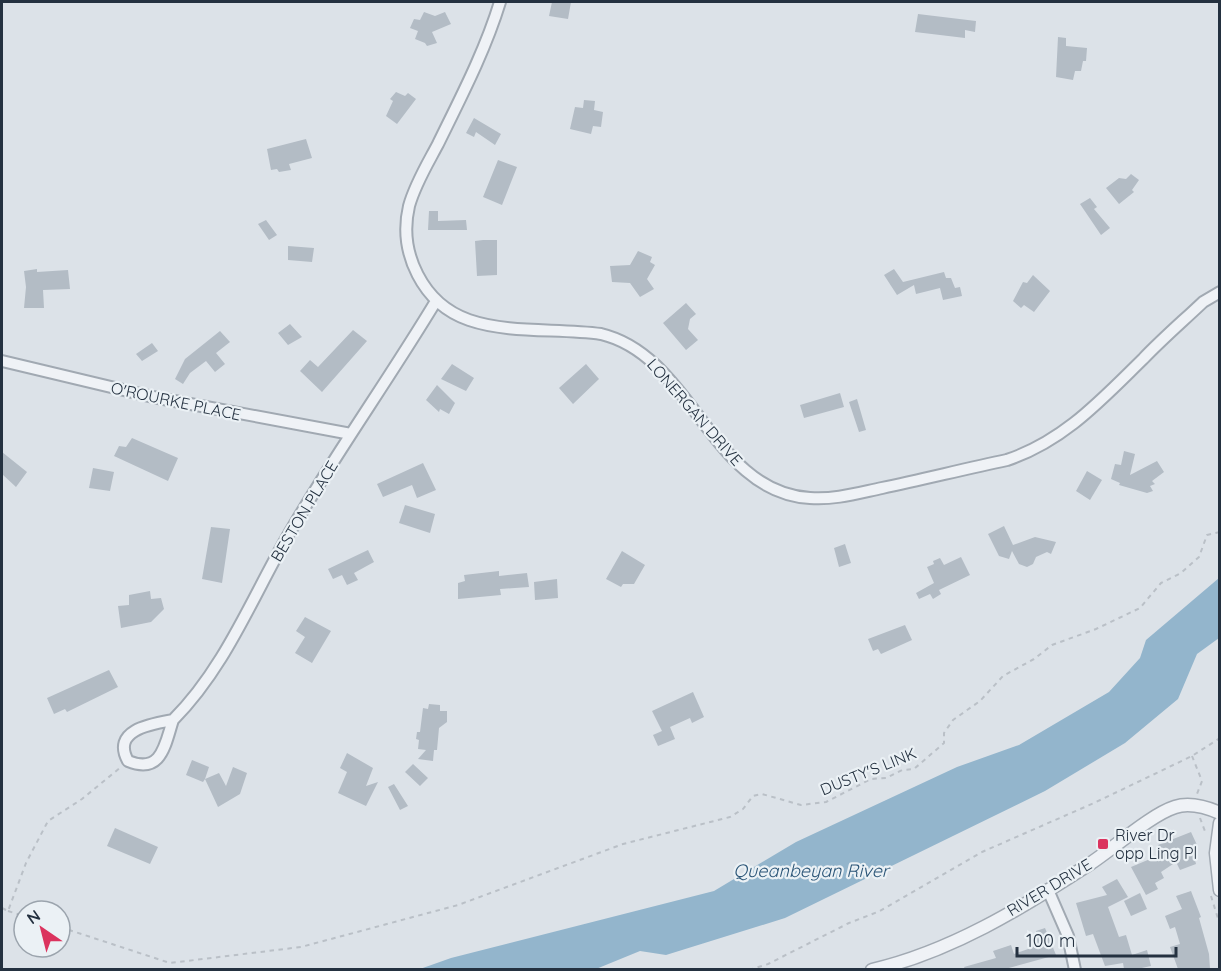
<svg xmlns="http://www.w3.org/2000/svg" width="1221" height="971" font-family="Quicksand,sans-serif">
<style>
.water{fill:#93b5cc}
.building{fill:#b3bcc5}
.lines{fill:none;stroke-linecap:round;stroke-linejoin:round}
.minor-casing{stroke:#a1a9b2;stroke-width:14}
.tertiary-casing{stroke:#a1a9b2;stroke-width:15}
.path{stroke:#bac0c7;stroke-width:2;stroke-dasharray:4.5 4.5;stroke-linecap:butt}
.minor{stroke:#eff2f6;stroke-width:10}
.tertiary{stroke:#eff2f6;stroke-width:12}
.poi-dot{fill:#db335e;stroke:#ebf1f5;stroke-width:2}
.labels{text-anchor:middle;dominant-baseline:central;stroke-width:4.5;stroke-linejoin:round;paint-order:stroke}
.street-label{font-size:16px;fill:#243140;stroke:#ebf1f5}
.poi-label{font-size:16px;fill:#243140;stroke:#ebf1f5;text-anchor:start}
.water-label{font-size:18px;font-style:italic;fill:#2b5577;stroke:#ebf1f5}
</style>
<rect width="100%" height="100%" fill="#dce2e8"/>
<!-- water -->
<path class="water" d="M1219,578V638L1197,654L1178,699L1125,743L1045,791L785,918L666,955L640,951L596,969H420L451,958L714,891L796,842L957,767L1019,745L1109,692L1140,658L1146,640Z"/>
<!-- building -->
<path class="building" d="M552,2H571L568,19L549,16Z
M424,12L435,16L445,12L451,24L432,32L437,43L427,46L425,43L415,39L418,31L410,28L414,19L420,20Z
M918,14L976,21L975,32L965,30V38L915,32Z
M1058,37L1066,38V46L1087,48L1086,61H1083L1081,71H1075L1073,80L1056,77Z
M396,92L405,96L408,93L416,99L397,124L386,116L393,101L390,99Z
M584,100L595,101L594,110L603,112L601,127L593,126L591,134L570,129L575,107L583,108Z
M474,118L501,134L495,145L476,132L474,137L466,133Z
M306,139L312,158L289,164L291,170L279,172L277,169L271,170L267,149Z
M498,160L517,167L502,205L483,197Z
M1131,174L1139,180L1132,190L1134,192L1119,204L1106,188L1119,178L1126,179Z
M1090,198L1097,207L1094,209L1110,228L1101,235L1080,204Z
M429,211H438V221L466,220L467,230H428Z
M266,220L277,235L269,240L258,224Z
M483,240H497V275L477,276L475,241Z
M288,246L314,248L312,262L288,260Z
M638,251L652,257L650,262L655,265L647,279L654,289L640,297L630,283L612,282L610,266L630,265Z
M37,269V272L68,270L70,289L43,290L44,308H24L26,287L24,271Z
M894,269L903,282L944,272L946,278H951L955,288L960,287L962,296L943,300L940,288L916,294L914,285L897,295L884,275Z
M1033,275L1050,291L1034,312L1024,305L1021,308L1013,301L1023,282L1027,283Z
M686,303L696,314L690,319L688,329L698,340L686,350L663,323Z
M290,324L302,337L288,345L278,333Z
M353,330L367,341L322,392L300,371L310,360L318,367Z
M220,331L230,342L216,353L225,364L215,372L206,361L190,373L183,384L175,379L185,359Z
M152,343L158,351L142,361L136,354Z
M452,364L474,378L466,391L441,379Z
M586,364L599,379L573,404L559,388Z
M437,385L455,403L449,414L440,409L439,412L426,400Z
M840,393L844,407L804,418L800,405Z
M857,399L866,430L859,432L849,402Z
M132,438L178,458L168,481L114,456L119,446L126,447Z
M1124,451L1135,454L1130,475L1157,461L1164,472L1152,481L1155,484L1150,486L1153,491L1147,493L1119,485L1120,483L1111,479L1115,464L1121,465Z
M2,452L27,472L16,487L2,474Z
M423,463L436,490L417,498L412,485L383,497L377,484Z
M93,468L114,472L110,491L89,488Z
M1087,471L1102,480L1090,500L1076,491Z
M405,505L435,514L430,533L399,523Z
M1004,526L1013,545L1035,537L1056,542L1051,554L1047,552L1036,557L1033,564L1027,567L1019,564L1012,551L1009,559L999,556L988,534Z
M211,527L230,529L222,583L202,579Z
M845,544L851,563L839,567L834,548Z
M368,550L374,562L354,573L358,580L347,585L342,575L333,579L328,569Z
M622,551L645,565L634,584H623L621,587L606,579Z
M961,557L970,575L939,590L941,594L933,599L930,594L919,599L916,593L934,583L927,567L934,564L933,561L940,558L944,565Z
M499,571V576L527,573L529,587L500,589L501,595L458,599V583L465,581L464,575Z
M557,579L558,598L535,600L534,582Z
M150,591L151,599L161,598L164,609L151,622L121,628L118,606L129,605V595Z
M305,617L331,631L312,663L295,653L305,637L296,631Z
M905,625L912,640L881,654L878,649L873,651L868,639Z
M109,670L118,687L67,712L65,709L54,714L47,698Z
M693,692L704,717L692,723L690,718L670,727L675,739L658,746L653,735L662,731L652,711Z
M429,704L440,705V711H447V722L439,728L437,750H434L433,761L418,759L426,750L418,749L419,740L416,739L417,732H420L423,708L428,709Z
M347,753L373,768L366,786L378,782L366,806L338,793L347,772L340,768Z
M192,760L209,767L205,779L219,773L226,786L233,767L247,773L240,794L218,807L205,779L203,782L186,775Z
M413,764L428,778L420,786L405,772Z
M394,784L408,806L400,810L388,787Z
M115,828L158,847L150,864L107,846Z
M1191,832L1197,845L1192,847L1196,864L1180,870L1176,862L1161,872L1164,878L1155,883L1158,889L1146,895L1131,867L1162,854L1158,845Z
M1117,879L1128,897L1108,907L1119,937L1126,935L1132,955L1147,950L1151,966L1137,969H1124L1123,963L1105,966L1093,934L1086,936L1076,903L1107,895L1102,887Z
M1191,891L1201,917L1199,918L1209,954L1210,969H1178L1170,947L1180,944L1175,927L1170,929L1165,916L1182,909L1176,896Z
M1140,893L1147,909L1131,916L1124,901Z
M1045,928L1056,955L1005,969H965L964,967L996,958L993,951L1011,945L1014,954L1031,948L1029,942L1034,941L1033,936L1037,935L1036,931Z"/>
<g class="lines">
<!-- minor casing -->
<g class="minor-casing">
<path id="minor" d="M500,2C485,51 461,97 438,144C428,163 415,184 409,206C398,253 423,304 469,320C510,334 558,328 601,334C693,356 711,492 810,498C834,500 858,493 882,488C924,479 965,469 1007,460C1064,441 1101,400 1143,359C1162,339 1183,321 1203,302L1220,292
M2,361L153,397L351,434
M173,720C226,667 253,595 290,532C336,453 389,379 436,301
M173,720C165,744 162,775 128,761C111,730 151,724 173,720Z
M1048,890L1068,936L1075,970"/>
</g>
<!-- tertiary casing -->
<g class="tertiary-casing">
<path id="tertiary" d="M1220,823L1216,853L1220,890
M872,970C950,952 1022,908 1088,865C1113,849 1150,815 1175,807C1190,802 1206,807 1220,813"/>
</g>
<!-- path -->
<path class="path" d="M1192,756L1202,781L1197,794
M1200,818L1206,834
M1211,896L1220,925
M2,908L8,911L26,863L48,821L82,799L121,767
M8,911L24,916
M60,927L170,963L301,947L458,905L623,844L730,817L743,809L753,796L762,794L801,805L826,802L871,779L886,778L902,770L914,769L944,743V733L953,720L980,701L1003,676L1034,659L1052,645L1096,629L1140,608L1161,583L1181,573L1199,557L1207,535L1220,532
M749,970L768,964L849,923L880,911L982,852L1094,803L1192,756L1220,738"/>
<!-- minor -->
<use href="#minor" class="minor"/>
<!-- tertiary -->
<use href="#tertiary" class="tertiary"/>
</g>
<!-- markers -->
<rect class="poi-dot" x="1097" y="838" width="12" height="12" rx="3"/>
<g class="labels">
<!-- street labels -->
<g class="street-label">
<text transform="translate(176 401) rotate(12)">O'ROURKE PLACE</text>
<text transform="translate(695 412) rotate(49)">LONERGAN DRIVE</text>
<text transform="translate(304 511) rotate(-59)">BESTON PLACE</text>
<text transform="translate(868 771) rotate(-22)">DUSTY'S LINK</text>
<text transform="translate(1049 887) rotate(-31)">RIVER DRIVE</text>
</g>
<!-- poi labels -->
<g class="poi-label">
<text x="1115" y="835">River Dr<tspan x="1115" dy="18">opp Ling Pl</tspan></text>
</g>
<!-- water labels -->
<g class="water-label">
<text x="811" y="870">Queanbeyan River</text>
</g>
</g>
<!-- border -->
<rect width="1221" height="971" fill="none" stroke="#243140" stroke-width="6"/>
<!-- north arrow -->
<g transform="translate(42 929) rotate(325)"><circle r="28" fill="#ebf1f5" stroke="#9ba4ad" stroke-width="1.5"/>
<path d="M0-4.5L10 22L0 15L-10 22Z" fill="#db335e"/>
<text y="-9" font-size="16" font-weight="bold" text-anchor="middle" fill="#243140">N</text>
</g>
<!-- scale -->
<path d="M1017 947v9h159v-9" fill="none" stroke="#243140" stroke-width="3"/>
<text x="1026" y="947" font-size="18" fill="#243140" stroke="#ebf1f5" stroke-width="4.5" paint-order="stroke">100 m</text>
</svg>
